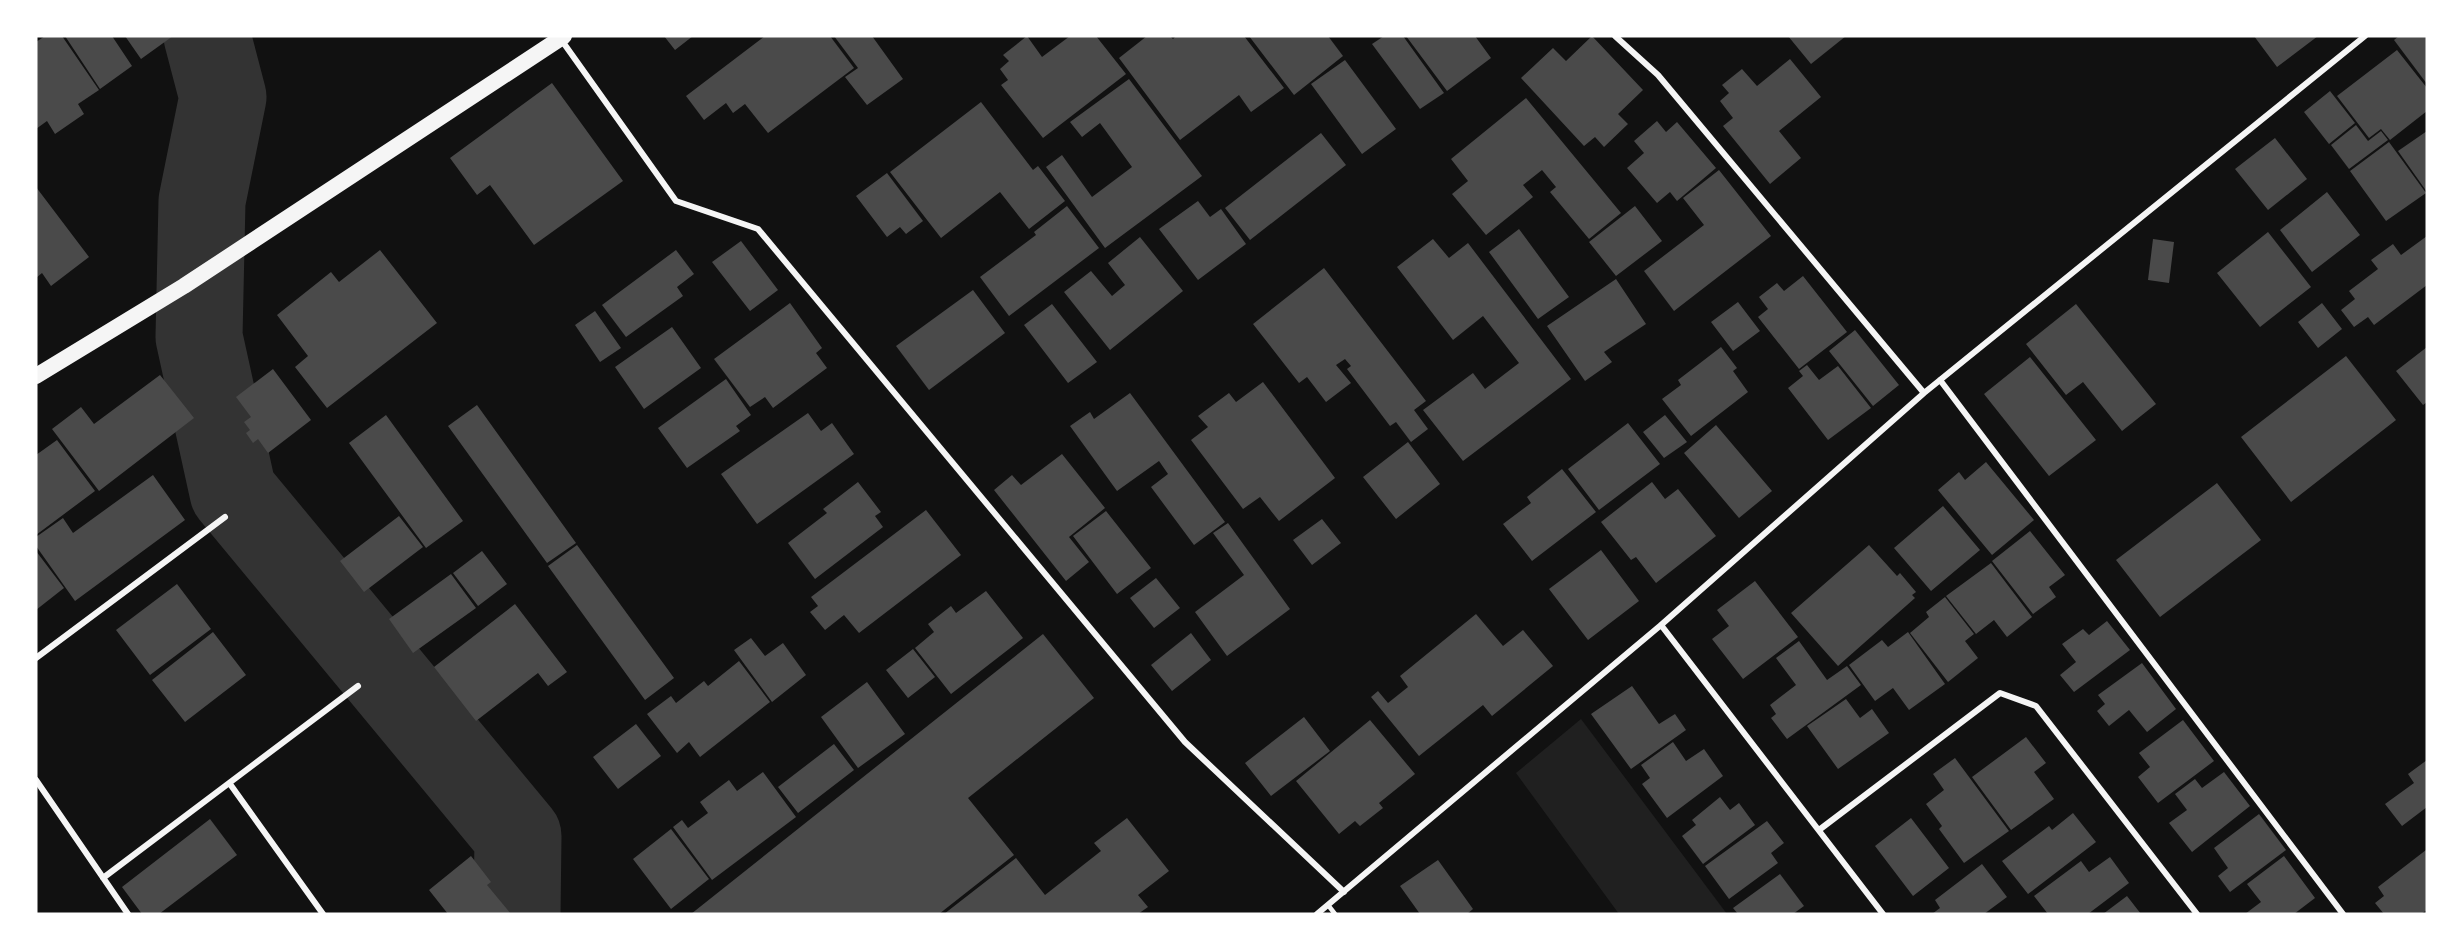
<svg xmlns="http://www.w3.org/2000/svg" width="2463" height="950" font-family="'PT Sans',sans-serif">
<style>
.green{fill:#202020}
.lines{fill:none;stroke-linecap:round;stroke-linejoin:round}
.river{stroke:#333;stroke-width:87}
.building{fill:#4a4a4a}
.service{stroke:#f5f5f5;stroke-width:4.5}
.minor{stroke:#f5f5f5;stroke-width:6}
.trunk{stroke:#f5f5f5;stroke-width:16}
</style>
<rect width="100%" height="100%" fill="#111"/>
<!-- green -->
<path class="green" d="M1581,719L1727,914H1619L1516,773Z"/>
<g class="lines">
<!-- river -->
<path class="river" d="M207,36L223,97L202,201L199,337L233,492L518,836L517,914"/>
</g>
<!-- building -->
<path class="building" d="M45,36H62L99,90L78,104L84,114L55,134L47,121L36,129V42Z
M65,36H112L132,66L100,89Z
M125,36H173L141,59Z
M664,36H693L675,50Z
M765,36H830L854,68L768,133L745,104L733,113L726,103L704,120L686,96Z
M834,36H872L903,79L867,105L845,77L858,68Z
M1027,36L1042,57L1070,36H1096L1126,74L1043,138L1001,85L1008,80L1000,69L1009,61L1003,55Z
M1147,36H1170L1173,39L1176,36H1244L1284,88L1251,112L1239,95L1180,140L1119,58Z
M1249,36H1328L1343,56L1294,95Z
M1384,36H1403L1444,93L1420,109L1372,44Z
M1406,36H1475L1491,58L1447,91Z
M1592,36L1643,90L1618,114L1628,124L1604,147L1595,137L1584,146L1521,78L1553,48L1566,61Z
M1788,36H1846L1811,64Z
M2254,36H2318L2277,67Z
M2399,36H2427V84L2394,40Z
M2397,50L2427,88V111L2390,140L2381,129L2369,138L2337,96Z
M1790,59L1821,97L1779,131L1801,158L1770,184L1723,126L1733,118L1720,101L1729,93L1722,85L1742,69L1757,86Z
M1345,60L1396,129L1362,154L1311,84Z
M1129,79L1202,176L1105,248L1046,167L1062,155L1092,197L1132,167L1100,123L1082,137L1070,122Z
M552,83L623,181L534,245L490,185L477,195L450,158Z
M2330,91L2355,123L2329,144L2304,112Z
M1526,98L1621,213L1589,239L1550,192L1556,187L1542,170L1523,185L1533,197L1486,235L1452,194L1468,181L1451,159Z
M981,102L1033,170L1038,166L1065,201L1029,229L1000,192L941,238L890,172Z
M1657,121L1666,132L1677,122L1716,168L1677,201L1670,192L1657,203L1627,168L1644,153L1634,141Z
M2356,125L2368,141L2381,131L2388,140L2349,169L2331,145Z
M2427,131V192L2398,151Z
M1321,133L1346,165L1250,240L1225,208Z
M2275,138L2307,179L2268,210L2235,169Z
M2389,142L2426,193L2386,221L2350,171Z
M1719,170L1771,236L1674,311L1644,271L1704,225L1683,198Z
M887,173L923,221L906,234L900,227L887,237L856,196Z
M36,187L89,257L51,286L42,273L36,278Z
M2327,192L2360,235L2312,272L2280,230Z
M1198,201L1210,217L1221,209L1246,244L1198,280L1159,229Z
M1067,206L1099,248L1009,316L980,277L1036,235L1034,232Z
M1635,206L1662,241L1616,276L1589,242Z
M1519,229L1569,297L1538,319L1489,252Z
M2268,232L2311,287L2260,327L2217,273Z
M2427,236V285L2374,325L2368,317L2354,327L2341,310L2355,299L2349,291L2378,269L2371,260L2393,244L2401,255Z
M1140,237L1183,291L1110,350L1064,292L1091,271L1112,296L1125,285L1108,263Z
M1433,239L1449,258L1468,243L1571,379L1463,461L1423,410L1473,373L1485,389L1519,363L1483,316L1453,340L1397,267Z
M2153,239L2174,242L2169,283L2148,280Z
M741,241L778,290L750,311L712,262Z
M380,250L437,323L327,408L295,367L308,356L277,315L331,272L339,282Z
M676,250L694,274L677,287L683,296L626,337L602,305Z
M1324,268L1426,401L1414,410L1428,429L1411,442L1396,422L1390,426L1347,369L1351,366L1345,359L1336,365L1351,383L1326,402L1307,377L1299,383L1253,324Z
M1803,276L1847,332L1799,369L1758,317L1768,309L1759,297L1777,283L1784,291Z
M1616,279L1646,324L1604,352L1612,362L1585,381L1547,326Z
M973,290L1005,333L929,390L896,346Z
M1738,302L1760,331L1733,351L1711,322Z
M790,303L822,348L816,353L827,368L773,408L765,397L750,407L714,359Z
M2322,303L2342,329L2318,348L2298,322Z
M1052,304L1097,362L1068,383L1024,325Z
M2076,304L2156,404L2122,431L2083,382L2066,395L2026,344Z
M595,311L621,348L600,362L575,325Z
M672,327L701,368L644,409L615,367Z
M1855,330L1899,385L1873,406L1829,351Z
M1721,347L1737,368L1733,371L1748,392L1691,436L1662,399L1681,385L1678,380Z
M2427,347V402L2423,405L2396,371Z
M2346,356L2396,420L2291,502L2241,437Z
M2030,357L2096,440L2049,476L1984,394Z
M1807,365L1819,380L1838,366L1871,408L1828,440L1788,388L1803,376L1799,371Z
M273,369L311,420L268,453L258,439L253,443L246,433L250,430L244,422L251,417L236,397Z
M160,375L194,418L99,491L52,429L81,407L94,424Z
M726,379L751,415L736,426L740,431L687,468L658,428Z
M1263,382L1335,478L1279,521L1260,497L1243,509L1191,440L1208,427L1198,416L1229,393L1236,402Z
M1130,393L1225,522L1194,545L1151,487L1168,474L1159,461L1117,491L1070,426L1090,412L1094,419Z
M477,405L576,543L547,563L448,426Z
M808,413L821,431L832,423L854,454L757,524L721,474Z
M386,415L463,521L426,548L349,443Z
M1665,415L1687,442L1664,458L1643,432Z
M1628,423L1660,464L1599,510L1568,469Z
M1716,425L1772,491L1739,518L1684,453Z
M57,440L95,491L36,535V455Z
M1408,442L1440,484L1396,519L1363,477Z
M1062,454L1105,508L1069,537L1089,562L1066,581L994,490L1012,475L1021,485Z
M1986,462L2034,520L1992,555L1938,490L1959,472L1965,480Z
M1562,469L1596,512L1532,561L1503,524L1531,503L1527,497Z
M153,475L185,520L75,601L36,546V537L63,518L73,533Z
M858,482L881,512L875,516L883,527L815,579L788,543L827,513L823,509Z
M1652,482L1665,499L1678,489L1716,536L1656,583L1636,557L1631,560L1601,522Z
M2217,483L2261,540L2160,617L2116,560Z
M1943,506L1980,550L1931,591L1894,548Z
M926,510L961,555L859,633L844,615L825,630L810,612L818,606L811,597Z
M1106,511L1151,568L1117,594L1073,536Z
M399,516L423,547L364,592L340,561Z
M1322,519L1341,543L1312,565L1293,540Z
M1228,523L1290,609L1227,656L1195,612L1244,575L1213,533Z
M2030,531L2065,575L2049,587L2056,597L2033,614L1992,561Z
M577,545L674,678L645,700L548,566Z
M1869,545L1897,576L1900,573L1916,592L1912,595L1915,598L1838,666L1791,613Z
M1601,550L1639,601L1588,640L1549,589Z
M36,551L64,588L36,610Z
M482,551L507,584L478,606L453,573Z
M1991,563L2032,617L2007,637L1994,620L1976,634L1946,596Z
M451,574L476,608L413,653L389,619Z
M1156,578L1180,608L1154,628L1130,598Z
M1755,581L1798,637L1743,679L1712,639L1729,626L1717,610Z
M177,584L211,629L150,675L116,630Z
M986,591L1023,638L951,694L915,648L934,632L928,624L951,606L956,613Z
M1945,597L1974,634L1965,641L1978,658L1948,682L1910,633L1929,617L1926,612Z
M515,604L567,672L548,686L538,673L476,721L434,667Z
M1476,614L1503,646L1523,630L1553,666L1492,716L1483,705L1419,756L1371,697L1378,691L1388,703L1408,687L1400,676Z
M2107,621L2130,650L2074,692L2060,675L2076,662L2062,644L2083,629L2089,635Z
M213,632L246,675L185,722L152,680Z
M1908,632L1945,684L1909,710L1893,688L1875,701L1849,665L1882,640L1888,647Z
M1191,633L1211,660L1172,691L1151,665Z
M1043,634L1094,698L968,798L1014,855L939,914H691Z
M751,638L765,656L783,643L806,675L772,702L734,650Z
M1799,641L1827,680L1847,666L1861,685L1787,739L1771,718L1776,714L1770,705L1796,685L1776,658Z
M913,649L935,677L908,698L886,670Z
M739,661L770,702L700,757L689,742L677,753L647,714L671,696L676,703L704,681L708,686Z
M2142,663L2176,709L2147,732L2129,710L2109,726L2097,711L2105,704L2098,695Z
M867,682L905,734L858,768L821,717Z
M1632,686L1659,724L1675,714L1686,730L1631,769L1591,714Z
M1846,699L1860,718L1872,709L1889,733L1838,769L1807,726Z
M1304,717L1330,751L1271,796L1245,763Z
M1370,720L1415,774L1379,803L1383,808L1360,826L1355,821L1339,834L1296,781Z
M2183,720L2214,761L2158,803L2138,777L2150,767L2139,753Z
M636,724L661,756L618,789L593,757Z
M2026,737L2046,763L2034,772L2054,799L2011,830L1972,777Z
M1673,742L1686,761L1704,749L1723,776L1667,818L1642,784L1650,778L1641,765Z
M834,744L854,770L798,813L778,787Z
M1955,758L2009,831L1964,863L1939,829L1942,826L1926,804L1944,790L1933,774Z
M2427,760V807L2402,826L2385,804L2414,783L2408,774Z
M763,772L796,817L712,880L673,827L682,820L688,828L708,813L700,802L729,780L737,791Z
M2224,772L2250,806L2192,852L2169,823L2187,810L2175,794L2195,779L2202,788Z
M1720,797L1730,810L1739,803L1755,825L1703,864L1682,836L1696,825L1692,820Z
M2073,813L2096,842L2028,894L2002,861L2049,826L2052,830Z
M2259,814L2286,850L2230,892L2218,876L2228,868L2214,848Z
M1127,818L1169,871L1138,895L1148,907L1138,914H944L1016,858L1045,895L1101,851L1094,843Z
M1911,818L1949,868L1913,896L1875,846Z
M210,819L237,855L159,914H142L122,887Z
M1767,821L1784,843L1771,853L1778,863L1729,899L1705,866Z
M671,829L709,879L671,909L633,859Z
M2426,850L2427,910L2421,914H2384L2375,903L2384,896L2378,887Z
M471,856L491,882L487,885L511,914H448L429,890Z
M2284,856L2315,898L2294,914H2245L2261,902L2247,884Z
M2110,857L2129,883L2088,914H2048L2034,896L2081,861L2089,872Z
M1438,860L1473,909L1467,914H1420L1400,886Z
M1982,864L2007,897L1984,914H1932L1940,908L1935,900Z
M1780,874L1804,906L1793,914H1738L1733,908Z
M2127,896L2141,914H2103Z"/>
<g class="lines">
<!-- service -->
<path class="service" d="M1328,905L1335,914"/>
<!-- minor -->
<path class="minor" d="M1615,36L1658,75L1924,393
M560,38L676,201L758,229L1185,742L1344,892
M1940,380L2343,914
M1661,625L1883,914
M36,658L225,517
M36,780L128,914
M230,784L323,914
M1819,830L2000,693L2036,706L2197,914
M103,878L358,686
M1317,914L1661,625L1924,393L2365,36"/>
<!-- trunk -->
<path class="trunk" d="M36,376L184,286L564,36"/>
</g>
<!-- border -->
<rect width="2463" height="950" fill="none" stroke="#ffffff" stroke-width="75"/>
</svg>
